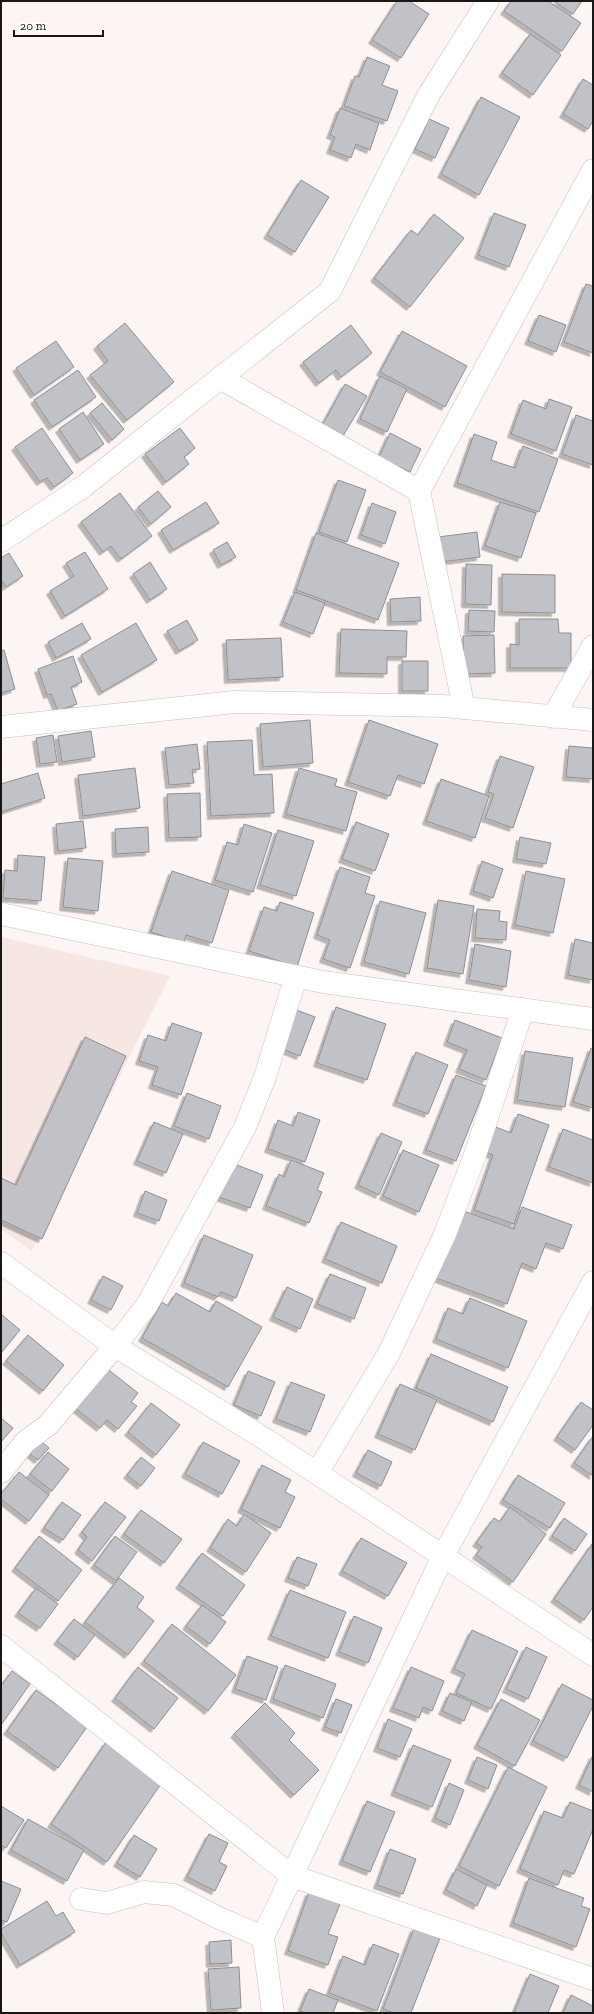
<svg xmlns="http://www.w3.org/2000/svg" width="594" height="2014" font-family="'Zilla Slab',serif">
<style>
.built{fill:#f6e7e2}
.building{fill:#c1c2c7;stroke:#8e8f94;filter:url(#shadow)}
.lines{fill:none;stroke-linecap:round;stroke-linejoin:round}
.street-casing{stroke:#c6c0be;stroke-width:23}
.street{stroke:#fff;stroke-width:22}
</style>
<defs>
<filter id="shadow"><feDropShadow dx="-3.5" dy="3.5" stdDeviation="0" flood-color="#0004"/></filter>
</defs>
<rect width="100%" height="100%" fill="#fcf5f3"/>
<!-- built -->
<path class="built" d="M1,937L170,976L32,1251L1,1229Z"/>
<!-- building -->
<path class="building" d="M397,1H409L429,14L401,58L372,40Z
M511,1H548L581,23L562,51L504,11Z
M553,1H582L573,14Z
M530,34L561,55L533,95L502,73Z
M367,57L390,66L382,85L398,91L387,121L344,106L355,76L359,77Z
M583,79L593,85V121L588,129L563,114Z
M481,97L520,117L479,195L441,174Z
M340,108L379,123L370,150L356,144L351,158L330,150L335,137L330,135Z
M429,119L449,128L435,158L415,149Z
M301,180L329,197L295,252L267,235Z
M494,213L526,225L509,267L478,255Z
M434,214L464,238L410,307L374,278L411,230L418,235Z
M586,284L593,286V353L564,342Z
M539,315L566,325L556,352L528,341Z
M125,323L174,382L127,420L90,375L108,361L97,346Z
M351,325L372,353L341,377L336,370L319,383L303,362Z
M402,331L467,366L445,407L380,372Z
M56,341L74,367L34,395L16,368Z
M78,370L96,397L52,427L34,400Z
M380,376L407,389L387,432L360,419Z
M345,384L367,396L343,436L323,424Z
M549,399L572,407L556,451L511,434L523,400L546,409Z
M102,403L124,429L112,440L90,413Z
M83,412L104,444L80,460L59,429Z
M576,415L593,421V465L562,454Z
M42,428L73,473L54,487L47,478L40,482L15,447Z
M180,428L195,448L184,457L189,464L166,482L145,454Z
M390,433L421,449L410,472L379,457Z
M474,434L497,442L491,460L515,468L523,446L558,459L539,512L457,483Z
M338,480L366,490L347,542L319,532Z
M158,491L171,507L151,524L138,507Z
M120,493L152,536L121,559L111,546L103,552L81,522Z
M206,502L219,523L173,550L161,530Z
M500,502L536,513L521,558L485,546Z
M372,503L396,512L385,544L361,535Z
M477,532L480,557L441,562L438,537Z
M316,533L399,563L378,620L296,590Z
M227,542L236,557L221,565L213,550Z
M85,552L108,589L65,616L50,591L74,576L66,563Z
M9,553L23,576L6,587L1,579V558Z
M150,562L167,589L150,600L133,574Z
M466,564L492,565L491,605L465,604Z
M502,574L555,575V613L502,612Z
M295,592L325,603L313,634L283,622Z
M420,597L421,621L391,622L390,599Z
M469,610L495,611L494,632L468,631Z
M519,619H558L559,633H571V668H510V644L519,645Z
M187,620L198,640L179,651L167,631Z
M82,623L91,639L56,658L48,642Z
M136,623L157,660L102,692L81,655Z
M341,629L407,631L406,657H387V674L339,673Z
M494,635L495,673L464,674L463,636Z
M281,638L283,677L228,680L226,640Z
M4,650L15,689L1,693V651Z
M73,656L82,682L71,687L77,704L58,711L51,694L47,695L38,669Z
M402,661H428V691H402Z
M310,720L313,763L263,767L260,724Z
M369,720L438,744L424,784L398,775L390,796L348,782Z
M91,731L95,757L62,762L58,736Z
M53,735L57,762L40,764L36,738Z
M252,740L254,775L272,774L274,813L211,816L207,742Z
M197,744L200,769L192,770L194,783L169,785L165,748Z
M569,746L593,748V779L566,777Z
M500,756L534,767L513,828L485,818L494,794L488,792Z
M135,768L140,808L83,816L78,775Z
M299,768L337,779L335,786L357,792L346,831L286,814Z
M38,773L45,798L1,812V784Z
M441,779L489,796L475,838L426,821Z
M200,793L201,837L169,838L167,794Z
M83,821L86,848L58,851L56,824Z
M356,822L389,834L375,871L342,859Z
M244,824L272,833L253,892L215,880L227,842L238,845Z
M148,827L149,852L116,854L115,829Z
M278,830L314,841L296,896L260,885Z
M520,837L551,843L546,864L516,859Z
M18,855L45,857L41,901L3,898L5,870L17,871Z
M68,858L103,861L98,911L63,907Z
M482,861L503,869L493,898L473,891Z
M340,867L370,877L365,893L375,896L350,968L323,959L330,940L317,935Z
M172,871L229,890L212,943L186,935L184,943L151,932Z
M526,871L565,879L553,933L515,925Z
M438,900L474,906L463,974L427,968Z
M380,901L426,913L409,974L364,962Z
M280,902L314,913L297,967L249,951L264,907L277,911Z
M477,909L500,911L499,921L507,922L506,940L475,938Z
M575,939L593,943V980L568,975Z
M475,944L511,951L506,987L469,980Z
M336,1007L386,1024L367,1080L317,1063Z
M291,1008L315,1017L300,1056L277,1047Z
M455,1020L502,1038L486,1080L459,1069L467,1050L447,1042Z
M172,1023L202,1033L181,1095L152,1085L158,1067L139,1061L148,1035L166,1041Z
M85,1037L126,1056L42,1239L1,1220V1178L16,1185Z
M591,1048L593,1049V1108L573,1102Z
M525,1051L573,1058L565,1107L517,1100Z
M416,1052L448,1065L428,1114L396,1102Z
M456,1075L486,1086L456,1161L426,1150Z
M187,1093L221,1106L209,1139L174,1126Z
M298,1112L320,1120L305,1162L268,1149L278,1120L293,1126Z
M518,1114L549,1125L514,1224L474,1210L493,1155L484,1152L493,1126L511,1133Z
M154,1122L183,1134L166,1173L137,1161Z
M563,1129L593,1140V1183L549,1167Z
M381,1133L402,1142L379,1195L358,1185Z
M403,1150L439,1165L419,1212L383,1196Z
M291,1160L324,1173L317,1190L322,1192L309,1223L266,1206L279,1174L284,1177Z
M229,1162L263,1175L250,1208L216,1196Z
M145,1191L167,1200L159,1221L137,1213Z
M522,1207L572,1225L563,1249L546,1243L536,1269L522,1263L507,1304L436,1278L461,1210L514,1229Z
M341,1222L397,1246L382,1283L325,1259Z
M204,1235L253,1255L236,1298L221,1292L218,1297L184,1283Z
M330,1274L366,1288L354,1319L317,1304Z
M103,1276L123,1286L111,1310L91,1300Z
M287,1287L313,1299L300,1329L273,1317Z
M176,1293L210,1312L216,1301L262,1327L228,1387L142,1338L162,1302L168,1306Z
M470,1298L527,1321L508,1368L436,1339L448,1308L463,1314Z
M1,1314L20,1330L1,1353Z
M28,1335L64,1365L43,1391L6,1361Z
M431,1354L508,1387L493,1422L416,1388Z
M105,1367L138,1393L131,1402L137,1406L118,1429L107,1420L100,1428L74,1407Z
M248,1371L275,1382L261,1416L234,1405Z
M291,1382L325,1395L310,1432L276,1419Z
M400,1384L437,1400L415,1450L378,1434Z
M581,1402L593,1410V1425L575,1450L557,1437Z
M151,1403L180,1425L156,1455L128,1432Z
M1,1418L13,1428L1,1442Z
M593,1436V1476L574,1463Z
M37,1438L49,1448L38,1460L26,1451Z
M203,1442L240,1461L222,1494L185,1474Z
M368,1450L392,1462L381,1486L356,1473Z
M48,1452L69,1469L52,1491L30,1474Z
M141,1457L155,1468L141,1486L127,1475Z
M262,1465L291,1480L285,1492L295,1497L280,1528L241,1509Z
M19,1472L49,1495L29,1521L1,1499V1494Z
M518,1475L565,1503L550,1528L503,1500Z
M62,1502L81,1515L63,1540L44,1528Z
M105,1502L126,1517L92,1561L78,1550L87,1537L82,1532Z
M510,1507L546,1534L513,1582L476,1555L482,1547L476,1543L494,1518L500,1522Z
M141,1510L182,1539L164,1563L124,1534Z
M244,1514L271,1533L246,1572L210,1548L228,1519L237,1526Z
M564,1518L587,1534L575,1551L552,1536Z
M39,1536L82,1570L58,1601L15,1568Z
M115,1536L137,1552L116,1581L94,1565Z
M361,1538L407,1563L388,1596L342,1571Z
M592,1544L593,1607L584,1620L554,1599Z
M202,1553L245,1585L223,1616L179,1585Z
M297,1557L317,1564L308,1586L288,1578Z
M119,1578L144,1597L137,1607L154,1621L128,1655L85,1622Z
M36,1588L58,1604L40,1628L18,1613Z
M290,1590L346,1612L328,1658L271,1636Z
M202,1605L226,1622L210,1644L186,1626Z
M354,1616L382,1628L368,1663L339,1652Z
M74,1619L95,1635L78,1657L57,1641Z
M172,1624L236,1675L208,1711L144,1661Z
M472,1630L518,1651L491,1709L456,1693L465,1674L454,1669Z
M526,1647L547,1657L528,1699L506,1689Z
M247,1656L278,1667L266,1700L235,1689Z
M285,1665L336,1684L323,1718L273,1699Z
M138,1667L178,1698L154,1729L115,1698Z
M411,1667L444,1681L432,1711L423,1707L419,1718L393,1708Z
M12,1671L30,1684L1,1725V1686Z
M562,1684L593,1700V1706L567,1758L533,1741Z
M36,1690L87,1727L58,1768L7,1731Z
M450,1693L472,1702L464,1721L442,1711Z
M336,1699L352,1705L341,1733L325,1727Z
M501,1699L540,1720L515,1766L477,1745Z
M265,1703L295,1733L289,1740L319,1770L294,1795L234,1734Z
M388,1719L412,1729L400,1757L377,1748Z
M106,1742L163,1781L107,1862L51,1824Z
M413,1745L451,1760L432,1807L394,1792Z
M593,1755V1792L579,1785Z
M477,1757L497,1765L488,1789L468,1780Z
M508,1767L547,1787L499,1886L459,1866Z
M449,1783L464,1790L450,1825L435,1818Z
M367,1801L395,1812L370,1872L342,1861Z
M570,1802L593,1811V1829L574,1874L564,1870L558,1885L520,1869L544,1811L563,1818Z
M1,1806L24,1820L6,1848L1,1845Z
M28,1819L84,1850L67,1881L11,1850Z
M209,1834L228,1843L219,1862L227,1866L215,1891L187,1877Z
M134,1835L157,1849L140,1877L117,1863Z
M390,1849L416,1859L403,1894L377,1885Z
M456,1869L487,1885L477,1906L446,1890Z
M529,1878L584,1898L581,1906L590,1909L576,1947L513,1923Z
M1,1881L21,1889L7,1922L1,1920Z
M309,1892L340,1904L328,1934L338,1937L328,1965L288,1951Z
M47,1901L56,1916L63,1912L75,1932L20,1965L1,1933V1929Z
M414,1928L440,1938L411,2013H394L383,2009Z
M231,1940L232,1963L210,1964L209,1942Z
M373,1944L399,1954L377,2011L329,1993L343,1956L365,1965Z
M239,1967L241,2008L211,2010L208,1969Z
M530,1974L559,1986L548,2013H514Z
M309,1989L338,2000L333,2013H306L300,2011Z
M571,1995L593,2006V2013H563Z"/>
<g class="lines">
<!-- street casing -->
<g class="street-casing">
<path id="street" d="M220,378L419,491L593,170
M419,491L464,708
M1,541L84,486L330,291L428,96L488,1
M553,717L593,646
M1,727L235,702L443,706L593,720
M1,914L323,982L593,1019
M1,1263L115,1346L268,1441L593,1655
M1,1472L25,1442L48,1425L115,1346L147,1305L245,1127L265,1077L296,976
M317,1473L389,1353L445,1234L475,1155L523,1009
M1,1646L292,1876L593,1979
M81,1899L107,1903L144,1892L174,1895L219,1918L263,1937
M273,2013L263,1937L443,1556L593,1282"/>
</g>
<!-- street -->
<use href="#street" class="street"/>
</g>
<!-- border -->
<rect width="594" height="2014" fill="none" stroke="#191716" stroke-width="4"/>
<!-- scale -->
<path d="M14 30v6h89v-6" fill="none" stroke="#191716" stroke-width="2"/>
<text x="20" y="30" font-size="12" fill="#191716" stroke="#ffffff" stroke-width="3" paint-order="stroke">20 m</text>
</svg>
